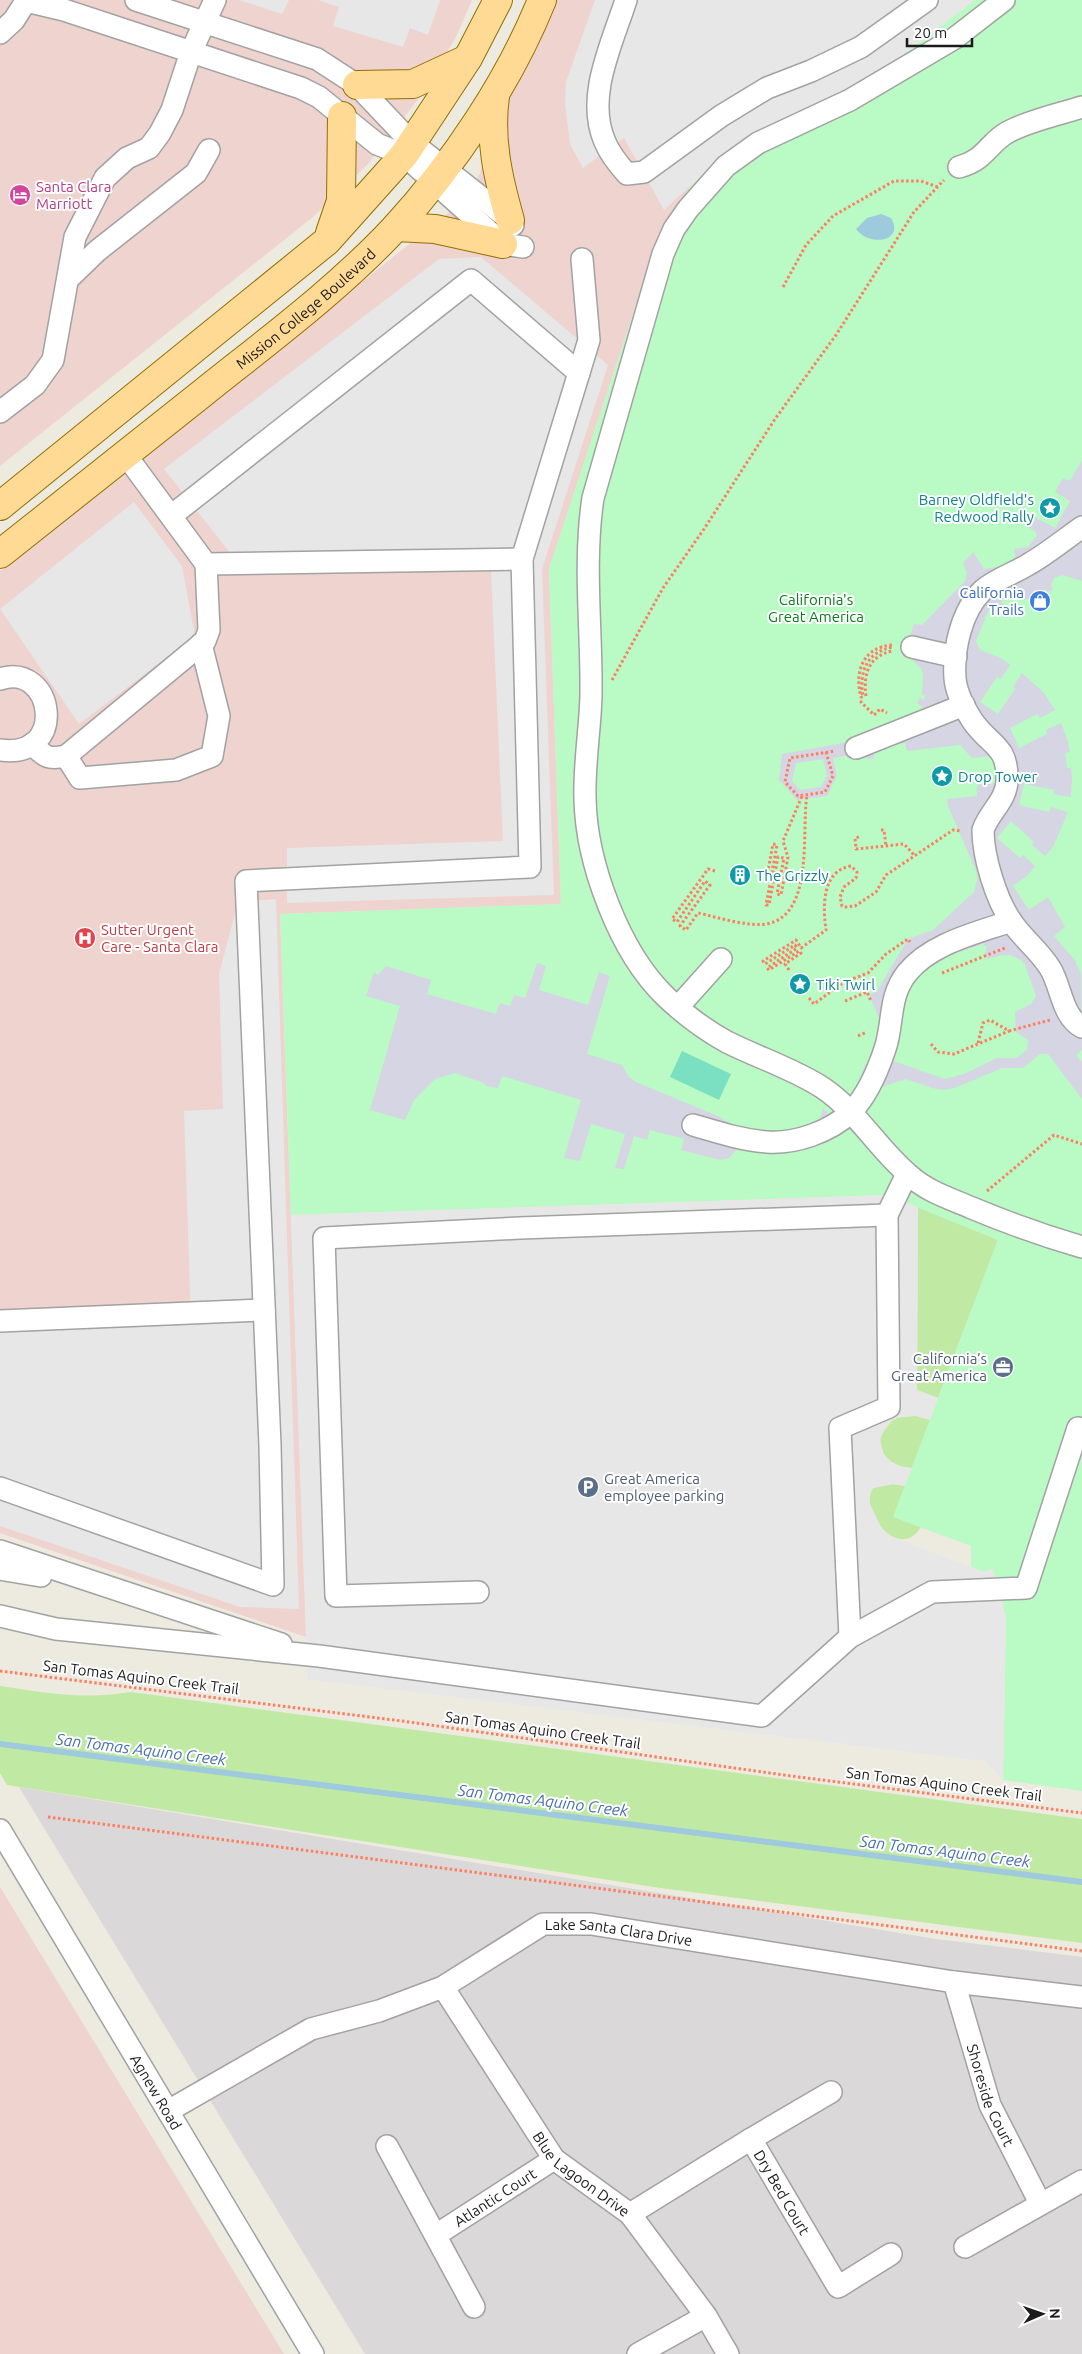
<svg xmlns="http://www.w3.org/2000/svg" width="1082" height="2354" font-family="Ubuntu,sans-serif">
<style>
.residential{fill:#dad8d8}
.commercial{fill:#efd3ce}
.grass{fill:#c0eaa4}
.park{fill:#bafac5}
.pitch{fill:#7be0c2}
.parking{fill:#e7e7e7}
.plaza{fill:#d6d5e3;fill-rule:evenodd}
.water{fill:#9fc9dd}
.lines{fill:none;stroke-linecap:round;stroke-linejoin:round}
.stream{stroke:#9fc9dd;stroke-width:6}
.minor-casing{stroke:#a2a2a2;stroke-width:24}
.major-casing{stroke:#936f00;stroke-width:30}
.path{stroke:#fd7f62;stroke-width:3;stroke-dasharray:2.5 2.5;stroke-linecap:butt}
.minor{stroke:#fff;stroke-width:21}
.major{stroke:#feda95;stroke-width:28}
.labels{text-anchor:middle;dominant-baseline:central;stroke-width:4;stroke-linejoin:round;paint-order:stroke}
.hotel-label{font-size:15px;fill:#b23c85;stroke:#fff;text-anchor:start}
.street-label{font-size:15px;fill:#1b1b1b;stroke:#fff}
.culture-label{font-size:15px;fill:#0d838f;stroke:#fff;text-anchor:start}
.shop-label{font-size:15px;fill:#366cbe;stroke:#fff;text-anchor:end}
.park-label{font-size:15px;fill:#087b1c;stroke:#fff}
.health-label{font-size:15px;fill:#be3a42;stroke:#fff;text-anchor:start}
.service-label{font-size:15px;fill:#4e5e75;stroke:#fff;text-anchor:end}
.water-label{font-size:16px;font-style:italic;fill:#4670ad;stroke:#fff}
</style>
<rect width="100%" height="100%" fill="#edeae0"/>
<!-- residential -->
<path class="residential" d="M19,1787L936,1939L1082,1957V2354H365Z"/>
<!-- commercial -->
<path class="commercial" d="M0,0H472L456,37L422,94L369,163L313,217L0,466Z
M543,0H975L692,184L658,238L549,569L561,904L280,914L306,1637L0,1533V571L472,194Z
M0,1887L284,2354H0Z"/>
<!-- grass -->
<path class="grass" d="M918,1207L998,1240L938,1398L917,1390Z
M903,1416H916L930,1420L912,1468C873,1466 870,1424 903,1416Z
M893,1484L905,1486L894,1517L921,1527C899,1563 858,1510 873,1488Z
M0,1686C48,1693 82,1700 131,1692L1082,1819V1943L660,1888L7,1785L0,1773Z"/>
<!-- park -->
<path class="park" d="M975,0H1082V1791L1003,1780L1006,1617L993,1569L984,1572L971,1567V1546L893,1517L998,1240L887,1195L291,1215L280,914L561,904L549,569L658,239L692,184L747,140L884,69Z"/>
<!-- pitch -->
<path class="pitch" d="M682,1051L731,1074L719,1100L670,1077Z"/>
<!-- parking -->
<path class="parking" d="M239,0H289L282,14Z
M318,0H440L428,35L410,28L403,47L333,26L339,7Z
M595,0H975L884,69L836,98L747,140L692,184L664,210L624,138L583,168L570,144L565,104L566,82Z
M481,257L608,365L542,569L554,895L287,903V848L503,841L490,548L231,554L164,469L439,259Z
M134,502L182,566L195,636L79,724L0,609Z
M276,899L299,1609L240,1607L0,1526V1331L191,1322L184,1111L223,1109L219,974L238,902Z
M887,1195L918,1207L917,1390L938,1398L930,1420L916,1416L894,1418L884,1431L880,1439L884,1456L891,1463L900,1467L912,1468L905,1486L893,1484L873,1488L869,1493V1502L882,1529L891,1537L984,1572L993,1569L1006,1617L1003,1780L985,1761L308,1679L291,1215Z"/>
<!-- plaza -->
<path class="plaza" d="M1082,460V581L1062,575L1054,578L1051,585L1053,590L1024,600L1022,595L1015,592L1005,595L1002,602L1007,617L1004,618L999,605L989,609L976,641L980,650L1001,658L1010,665L1001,679L997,677L980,702L998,714L1015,689L1013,687L1022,673L1044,693L1055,710L1040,718L1037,714L1010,728L1019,748L1047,734L1046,730L1061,723L1068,742L1070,752L1065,753L1067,768H1071L1072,778L1071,797L1054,794V790L1024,784L1019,805L1049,812L1051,807L1068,812L1053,847L1045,856L1032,845L1034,842L1011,821L997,838L1020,858L1023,855L1035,866L1028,875L1013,886L1029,910L1048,897L1065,927L1054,936L1074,959L1081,973L1082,1050L1077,1054L1078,1058L1082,1061V1099L1048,1054H1040L1023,1068H1002L955,1088L943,1090L932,1088L906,1079L875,1089L860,1078L865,1065L879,1053L885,1032L869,995L877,991L908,939L933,930L974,892L977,880V873L948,806L947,799L977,796V785L997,783L994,756L972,758L960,745L907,751L905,743L873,747L874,759H867L866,753L833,758L837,776L827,796L797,800L779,780L782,754L854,741L923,711L922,707L917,703L920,698L924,700L925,696L922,694L923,674L921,668L909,657L908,644L914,624L922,625L965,581L967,573L963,563L973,552L984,569L1016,564L1014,549L1028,547L1037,536L1036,532L1025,525L1031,515L1055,528L1070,501L1055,492L1063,478L1070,481ZM823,759L827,775L821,787L800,790L792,781L796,763ZM983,944L987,947L985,952L987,959L1002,955H1010L1021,960L1025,965L1036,996L1031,1004L1015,1012L1016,1032L1028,1040L1027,1050L1016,1058H997L964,1074L945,1079L893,1061L891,1058L903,991L919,973L939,959Z
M537,963L546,966L539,990L588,1005L599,972L610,976L587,1054L622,1065L629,1077L636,1082L720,1117L736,1127L756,1132H792L820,1120L823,1108L844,1130L738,1148L729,1158L720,1160L681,1150L684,1139L650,1130L647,1140L634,1136L624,1169L615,1168L625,1134L591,1124L580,1161L564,1158L581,1100L502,1076L498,1088L486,1086L484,1083L455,1073L435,1079L414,1100L405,1120L370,1110L400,1006L366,996L374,972L378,975L386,966L431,980L427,994L496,1014L500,1003L510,1006L514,995L525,998Z"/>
<!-- water -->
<path class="water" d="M881,214L891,218C905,242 869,247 856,229L867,218Z"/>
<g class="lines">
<!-- stream -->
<path class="stream" d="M0,1744L1082,1882"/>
<!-- minor casing -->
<g class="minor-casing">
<g id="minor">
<path d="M136,0L317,59L357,85L411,142L510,220L513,225"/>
<path d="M626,0C612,44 585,97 605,142C610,154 618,164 627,174L644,172L721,116L767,88L811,71L861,47L927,0"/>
<path d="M1004,0L955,38L850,100L758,143L726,166L688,209L674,229L663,254L593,498C583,564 592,630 591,696C590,730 584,764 585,798C586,862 619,952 666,997C684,1014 705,1030 727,1042C759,1058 794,1069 823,1088C857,1111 878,1149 909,1175C928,1192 949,1198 972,1208C1008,1223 1044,1236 1082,1247"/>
<path d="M0,33L14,20L26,1L64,10L301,88L319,97L377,144L404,155L503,244L523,247"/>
<path d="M959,167C986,160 988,143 1008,132C1028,121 1060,114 1082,107"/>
<path d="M68,279L97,251L196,173L209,150"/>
<path d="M0,412L35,385L53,360L75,237L105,178L127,158L149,148L160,133L172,110L191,52L215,0"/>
<path d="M125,454L206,564L522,559"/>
<path d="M171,516L471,280L579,373"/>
<path d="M1082,527C1065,539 1048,553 1029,564C1015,573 996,579 983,590C961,611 953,650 955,678C956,692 965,709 972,720C989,746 1008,744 1007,780C1007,800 989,812 983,830C983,857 996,899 1011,921C1022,938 1039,950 1050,968C1061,985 1062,1017 1082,1027"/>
<path d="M912,647L956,657"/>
<path d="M0,679C54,661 69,760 0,750"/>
<path d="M32,744C45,757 48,760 66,756L205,641L209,630L206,564"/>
<path d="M856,748L964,705"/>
<path d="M66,756L80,778L176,770L212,756L219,716L201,644"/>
<path d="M678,1007L721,959"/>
<path d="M693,1125C717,1132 741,1140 767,1142C795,1144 830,1132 851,1112C867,1096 878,1070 885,1049C894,1022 888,997 907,973C931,943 977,933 1011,921"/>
<path d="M0,1321L264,1310"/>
<path d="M0,1488L273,1585L270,1445L246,881L530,867L522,559L589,340L582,259"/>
<path d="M0,1551L281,1644"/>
<path d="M0,1569L41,1576"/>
<path d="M478,1592L336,1596L324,1238L520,1228L887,1215"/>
<path d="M0,1616L56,1629L319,1656L762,1716L850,1637L932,1592L1026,1588L1078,1428L1082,1429"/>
<path d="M850,1637L840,1428L889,1407L887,1215L907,1174"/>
<path id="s1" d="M0,1830L313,2354"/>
<path id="s2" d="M954,1982L990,2105L1040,2203"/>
<path id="s3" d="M443,1987L554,2159L630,2214L706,2316L728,2354"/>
<path id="s4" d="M168,2111L311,2029L379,2011L443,1987L543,1924H591L954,1982L1082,1997"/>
<path d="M751,2139L831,2092"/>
<path d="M387,2146L474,2307"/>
<path id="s5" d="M630,2214L751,2139L838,2287L891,2254"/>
<path id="s6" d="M436,2235L554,2159"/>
<path d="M965,2247L1082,2181"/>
<path d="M638,2354L706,2316"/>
</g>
</g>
<!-- major casing -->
<g class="major-casing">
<g id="major">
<path d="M357,85L413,84L467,59"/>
<path d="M495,96C489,139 498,178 510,220"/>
<path d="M396,227L435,229L503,244"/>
<path d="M330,233L341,201L342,116"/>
<path d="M0,506L327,241L404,155L468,58L498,0"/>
<path id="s7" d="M0,554C68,500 136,446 204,392C269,340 338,289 395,228C454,164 510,80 542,0"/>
</g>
</g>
<!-- path -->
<path class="path" d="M783,287L806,245L833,216L894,181H921L938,187
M892,645C863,647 854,672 861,697H863C859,672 866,652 893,647
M612,680L663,588L704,529L775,419L836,335L914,212L944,180
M866,696C863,674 869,656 892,651
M862,701L861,702L874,715L880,709L887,713
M826,752L833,776L825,792L798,796L785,782L790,758L835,751
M881,830H884L886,846
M859,837L855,838L856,849L904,844L915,856
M715,871L708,869L672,919L677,922L705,881L710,885L680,926L686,930L698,913C717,917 747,927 766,924C815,916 801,831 807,795
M764,880L766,881L773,844L777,845L766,905H769L778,857L784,858L777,894L781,895L788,857L783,841L802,796
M789,970L785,964L801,953L799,951L769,970L767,968L797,948L795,945L765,964L763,961L796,940L801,948L826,930C823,908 821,871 851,866L857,872L856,878L844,887L840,897L842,906L846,907L855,906L876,892L886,875L953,830L962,831
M942,973L1005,948
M809,998L814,1004L844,982L868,973L886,954L908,939L910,942
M845,1001L867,992L871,1001
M858,1036L867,1032
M978,1043L983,1023L990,1020L1009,1031L1050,1020
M931,1044L938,1052L954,1054L1009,1031
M987,1191L1054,1135L1082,1144
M0,1671L402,1721L791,1776L1082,1813
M48,1817L1082,1951"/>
<!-- minor -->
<use href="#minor" class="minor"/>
<!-- major -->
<use href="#major" class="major"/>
</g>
<!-- icons -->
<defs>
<g id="hotel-disc" transform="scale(1.125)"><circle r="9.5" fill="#d1479c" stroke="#fff"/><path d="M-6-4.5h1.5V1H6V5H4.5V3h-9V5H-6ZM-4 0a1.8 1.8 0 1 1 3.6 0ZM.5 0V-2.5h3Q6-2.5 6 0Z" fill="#fff"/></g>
<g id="sight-disc" transform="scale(1.125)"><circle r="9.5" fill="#0f9aa8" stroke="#fff"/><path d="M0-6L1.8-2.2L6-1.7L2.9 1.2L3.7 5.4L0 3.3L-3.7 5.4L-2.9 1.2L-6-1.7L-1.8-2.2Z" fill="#fff"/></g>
<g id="shop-disc" transform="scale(1.125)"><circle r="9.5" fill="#3f7fe0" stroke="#fff"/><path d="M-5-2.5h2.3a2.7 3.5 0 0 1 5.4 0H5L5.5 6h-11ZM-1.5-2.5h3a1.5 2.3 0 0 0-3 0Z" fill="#fff"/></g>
<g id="building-disc" transform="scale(1.125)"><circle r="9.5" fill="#0f9aa8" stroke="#fff"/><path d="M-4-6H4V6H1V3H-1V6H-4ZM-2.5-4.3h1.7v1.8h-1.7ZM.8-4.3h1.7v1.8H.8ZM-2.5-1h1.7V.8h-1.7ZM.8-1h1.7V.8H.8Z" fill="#fff"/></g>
<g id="hospital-disc" transform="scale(1.125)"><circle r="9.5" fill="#e0444e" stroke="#fff"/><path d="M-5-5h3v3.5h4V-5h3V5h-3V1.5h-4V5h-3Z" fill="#fff"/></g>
<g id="office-disc" transform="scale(1.125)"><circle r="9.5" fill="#5c6f8a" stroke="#fff"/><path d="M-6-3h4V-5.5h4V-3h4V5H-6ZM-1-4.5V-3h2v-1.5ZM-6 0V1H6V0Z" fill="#fff"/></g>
<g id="parking-disc" transform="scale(1.125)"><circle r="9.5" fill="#5c6f8a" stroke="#fff"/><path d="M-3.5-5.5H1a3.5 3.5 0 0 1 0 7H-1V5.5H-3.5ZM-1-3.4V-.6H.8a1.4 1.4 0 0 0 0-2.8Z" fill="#fff"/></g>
</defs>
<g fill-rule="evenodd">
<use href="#hotel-disc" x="20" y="195"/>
<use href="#sight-disc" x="1050" y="508"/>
<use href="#shop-disc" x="1040" y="601"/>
<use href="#sight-disc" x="942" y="776"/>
<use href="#building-disc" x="740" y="875"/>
<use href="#hospital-disc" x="85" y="938"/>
<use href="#sight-disc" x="800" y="984"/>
<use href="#office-disc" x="1003" y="1367"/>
<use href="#parking-disc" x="588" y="1487"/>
</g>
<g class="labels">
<!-- hotel labels -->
<g class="hotel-label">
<text x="36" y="186">Santa Clara<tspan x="36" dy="17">Marriott</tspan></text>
</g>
<!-- street labels -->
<g class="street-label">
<text stroke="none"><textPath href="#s7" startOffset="392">Mission College Boulevard</textPath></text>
<text transform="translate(141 1677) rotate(7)">San Tomas Aquino Creek Trail</text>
<text transform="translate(543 1730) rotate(8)">San Tomas Aquino Creek Trail</text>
<text transform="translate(944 1784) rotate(7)">San Tomas Aquino Creek Trail</text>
<text stroke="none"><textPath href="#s4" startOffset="498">Lake Santa Clara Drive</textPath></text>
<text stroke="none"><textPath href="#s1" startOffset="305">Agnew Road</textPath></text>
<text stroke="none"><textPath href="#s2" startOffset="119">Shoreside Court</textPath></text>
<text stroke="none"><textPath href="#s3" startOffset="235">Blue Lagoon Drive</textPath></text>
<text stroke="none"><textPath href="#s5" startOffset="204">Dry Bed Court</textPath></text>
<text stroke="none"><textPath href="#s6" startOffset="70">Atlantic Court</textPath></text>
</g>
<!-- culture labels -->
<g class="culture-label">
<text x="1034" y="499" text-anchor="end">Barney Oldfield's<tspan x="1034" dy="17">Redwood Rally</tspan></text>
<text x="958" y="776">Drop Tower</text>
<text x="756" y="875">The Grizzly</text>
<text x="816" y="984">Tiki Twirl</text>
</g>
<!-- shop labels -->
<g class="shop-label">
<text x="1024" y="592">California<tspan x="1024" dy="17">Trails</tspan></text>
</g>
<!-- park labels -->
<g class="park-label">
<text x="816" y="599">California's<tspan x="816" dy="17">Great America</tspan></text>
</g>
<!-- health labels -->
<g class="health-label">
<text x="101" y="929">Sutter Urgent<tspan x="101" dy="17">Care - Santa Clara</tspan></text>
</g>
<!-- service labels -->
<g class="service-label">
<text x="987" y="1358">California’s<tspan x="987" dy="17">Great America</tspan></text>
<text x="604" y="1478" text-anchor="start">Great America<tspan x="604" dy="17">employee parking</tspan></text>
</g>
<!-- water labels -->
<g class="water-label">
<text transform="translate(141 1749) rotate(7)">San Tomas Aquino Creek</text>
<text transform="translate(543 1800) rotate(7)">San Tomas Aquino Creek</text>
<text transform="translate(945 1851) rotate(7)">San Tomas Aquino Creek</text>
</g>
</g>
<!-- north arrow -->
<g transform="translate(1042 2314) rotate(88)" stroke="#ffffff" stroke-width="4" paint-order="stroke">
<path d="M0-4L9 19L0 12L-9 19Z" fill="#1b1b1b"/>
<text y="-8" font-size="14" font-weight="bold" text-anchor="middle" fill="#1b1b1b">N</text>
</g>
<!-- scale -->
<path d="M907 38v8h65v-8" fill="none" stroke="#1b1b1b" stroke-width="2.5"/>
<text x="914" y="38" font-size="15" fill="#1b1b1b" stroke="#ffffff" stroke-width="4" paint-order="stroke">20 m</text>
</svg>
